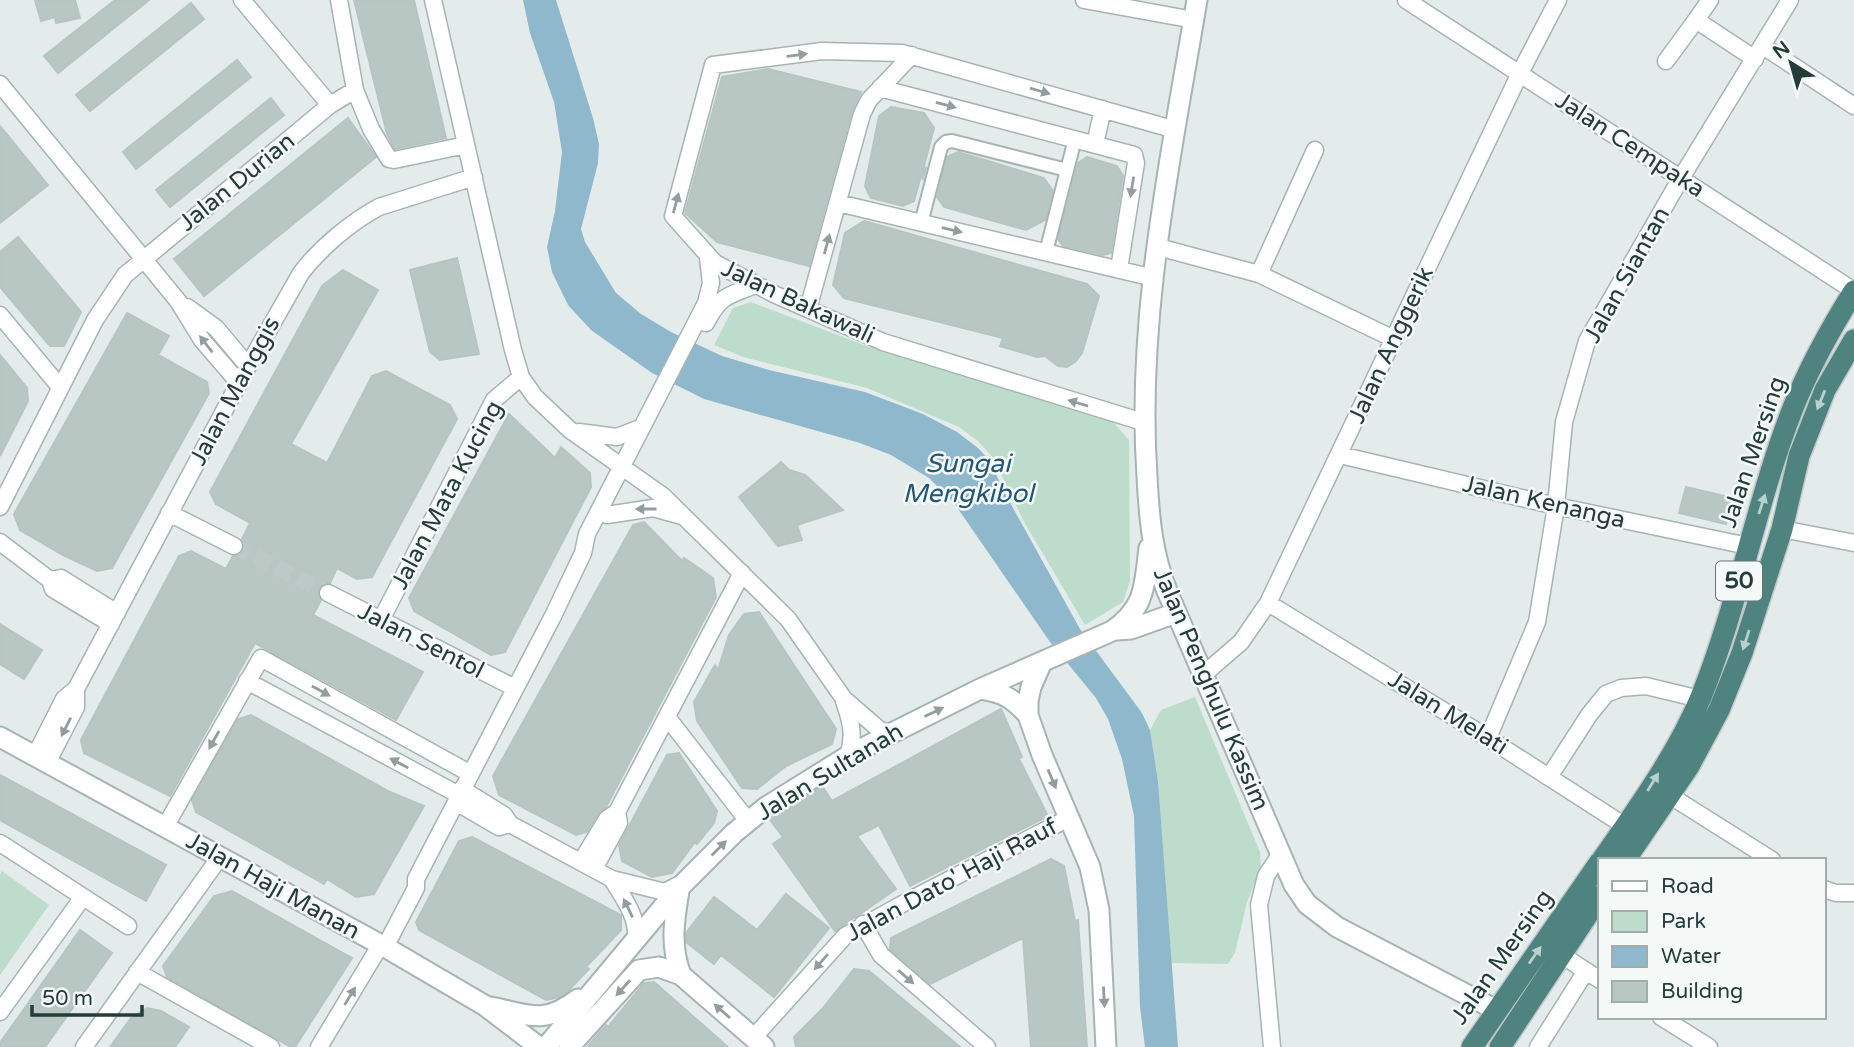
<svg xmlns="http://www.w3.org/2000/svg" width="1854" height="1047" font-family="'Varela Round',sans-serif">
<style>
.green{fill:#bedccb}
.water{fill:#8fb8cd}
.building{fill:#b9c7c3;stroke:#b6c5c2;stroke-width:2}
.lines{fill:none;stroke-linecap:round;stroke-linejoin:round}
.minor-tunnel{stroke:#bdc9c7;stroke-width:16;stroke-dasharray:16 8;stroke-linecap:butt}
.pedestrian-casing{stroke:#a6b4b2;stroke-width:16}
.minor-casing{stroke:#a6b4b2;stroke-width:19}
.tertiary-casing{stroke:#a6b4b2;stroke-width:23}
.trunk-casing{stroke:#c2c8c8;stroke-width:24}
.pedestrian{stroke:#fff;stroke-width:12}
.minor{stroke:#fff;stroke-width:16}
.tertiary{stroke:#fff;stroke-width:19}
.trunk{stroke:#4e8380;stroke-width:21}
.oneway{fill:#929e9c}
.oneway2{fill:#bad0cd}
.labels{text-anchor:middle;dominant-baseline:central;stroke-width:5;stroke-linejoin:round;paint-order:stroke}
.shield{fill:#f4f9f7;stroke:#627573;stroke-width:2}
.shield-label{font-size:23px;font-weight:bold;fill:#243c3a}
.street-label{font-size:24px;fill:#243c3a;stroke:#f4f9f7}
.water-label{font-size:26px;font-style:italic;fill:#225775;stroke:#f4f9f7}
</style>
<rect width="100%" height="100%" fill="#e3ecea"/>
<!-- green -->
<path class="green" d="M751,302L872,348L1113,422L1129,440L1130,581L1123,602L1085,625L1023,520L994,459L978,441L959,427L867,388L743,357L714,345L733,308Z
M1195,697L1260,852L1261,867L1247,902L1235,953L1228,964L1171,963L1158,781L1150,730L1161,710Z
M2,871L49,905L0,975V875Z"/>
<!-- water -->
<path class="water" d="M523,0H556L593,118L599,144L598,163L581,229L585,242L616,293L641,314L671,332L722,356L769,370L865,392L923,414L957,432L978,448L991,462L1002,488L1080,629L1142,713L1150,730L1158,781L1178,1047H1145L1140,1007L1134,816L1122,759L1108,719L1096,698L1050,642L954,503L929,478L891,455L860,443L704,399L652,373L591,330L568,305L552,272L547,247L555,211L562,152L554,102L530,33Z"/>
<!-- building -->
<path class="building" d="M35,0H75L80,18L56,23L55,17L41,21Z
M115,0H149L58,73L44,56Z
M354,0H414L446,138L395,149L387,134Z
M191,3L204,19L90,111L76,95Z
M237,60L251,77L136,169L123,152Z
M768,69L861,92L852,111L809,266L717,242L685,213L722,77Z
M271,98L284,115L170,207L156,190Z
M891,107L924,113L934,128L923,170L926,168L923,179L921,176L914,201L903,206L871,198L865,186L879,116Z
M348,118L376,157L204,296L174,259Z
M0,126L48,185L0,223Z
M958,152L1044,178L1053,191L1045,220L1026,230L944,207L937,197L947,157Z
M1087,157L1117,166L1123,176L1111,253L1103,255L1063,246L1058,239L1078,163Z
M864,221L1087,284L1099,296L1082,353L1076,361L1067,367L1058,366L1045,356L1037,357L1000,346L1003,338L844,298L833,285L845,233Z
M18,237L81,312L64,346H50L0,287V252Z
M457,258L479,354L440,360L430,352L410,270Z
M343,270L378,290L291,444L327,463L372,376L386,371L450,405L457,419L372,577L357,579L337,568L330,583L323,584L319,588L318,594L321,600L313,615L423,672L396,720L255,643L170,796L84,753L81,740L179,556L191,551L226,569L233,556L239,555L243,551L244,545L242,539L250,523L216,504L210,492L322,286Z
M127,313L169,336L158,355L207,382L209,393L112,568L97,571L63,555L20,530L14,514Z
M0,355L27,388L28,401L0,456Z
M509,414L555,458L561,447L590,473L591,487L505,652L491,655L414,611L409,598Z
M781,462L789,470L805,475L843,510L797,525L802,540L778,546L739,497Z
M1686,487L1733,498L1726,524L1679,513Z
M644,522L682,561L684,558L713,578L716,597L606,807L598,814L587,832L576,835L499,795L493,776L633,525Z
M759,612L836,729L832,744L786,766L757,789L742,788L697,721L694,702L715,665L718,670L729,635L744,614Z
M0,624L42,650L24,679L0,664Z
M1001,709L1022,757L1019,759L1048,816L910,886L879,825L857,836L896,889L835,931L773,844L783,837L770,820L822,786L832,801Z
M251,715L390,792L424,806L374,894L356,897L327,879L324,884L196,812L192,800L238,719Z
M679,753L717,811L714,823L697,844L695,842L672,873L652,877L622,861L619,845L667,755Z
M0,775L166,865L146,901L0,820Z
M472,837L621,915V930L586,967L589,969L569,990L560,997L546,1000L419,930L416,922L459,841Z
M1051,859L1064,866L1075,921L1078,920L1087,1047H1031L1023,938L930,984L890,949L891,938Z
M232,891L352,958L295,1047H291L167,977L163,966L214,896Z
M786,894L829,928L774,997L721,955L714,964L686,942V933L714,897L757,930Z
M80,930L112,953L45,1047H0V1043Z
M854,969L869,971L960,1047H796L794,1037L823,1008Z
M654,982L728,1047H587L606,1025L608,1027L644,983Z
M147,1008L161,1011L189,1027L175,1047H110L131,1018Z"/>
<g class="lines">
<!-- minor-tunnel -->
<path class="minor-tunnel" d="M234,546L328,593"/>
<!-- pedestrian casing -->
<g class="pedestrian-casing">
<path id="pedestrian" d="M921,223L941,147L946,142L952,141L1067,170
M1046,252L1075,139"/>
</g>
<!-- minor casing -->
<g class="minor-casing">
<path id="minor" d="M242,0L330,105
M433,0L513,350L521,377L535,397L570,430L663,496L788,619L844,699L881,731L894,732
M1084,0L1194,20
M1406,0L1854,291
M1710,0L1696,20L1755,59
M1763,46L1854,106
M1666,61L1696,20
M0,84L178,301L202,340L239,383
M880,88L1134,155L1136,163L1119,269
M355,90L371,129L389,159L394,160L466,145
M1095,144L1103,109
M838,203L1154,278
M1158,247L1259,274L1394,339
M1259,274L1315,150
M187,307L216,328L248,366
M808,309L862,114L869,100L912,55
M0,315L60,387
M706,323C720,295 728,296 755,285
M1143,422L883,342L776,295L715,263L673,216L713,65L822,51L902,53L1176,130
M579,432L617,437L640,428
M1340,455L1556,506L1748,546
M0,507L95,320L125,275L330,105L355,90L339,0
M169,513L234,546
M607,515L653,508L682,516
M1782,529L1854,543
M0,542L50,580L53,589L111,624
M50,580L61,578L117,613
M328,593L515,688
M1268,603L1488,738L1625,826
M381,620L494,400L521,377
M1204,674L1241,642L1268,603L1520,73L1558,0
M247,681L459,795
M844,701C851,721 855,736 848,756
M667,717L748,821
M1488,738L1537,622L1556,506L1564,422L1587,341L1681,178L1790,0
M35,756L64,699L76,689L248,366L301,273C320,248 351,222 379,207L474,177
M47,763L76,707V689
M1549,777L1589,715L1606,694L1621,688L1646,686L1700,699
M462,789L504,815L510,824L612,879L665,892L682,883
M1669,795L1772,860
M456,802L499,827L510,824
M165,827L261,658L471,774
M0,843L128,926
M581,862L607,819L617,812L742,573
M594,869L619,823L617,812
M612,879C623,898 638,916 636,939
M1824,889L1836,893H1854
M863,924L881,955L987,1047
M385,947L416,888V879L553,616L583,553L587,534L706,303L711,283L708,258
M1560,954L1600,980
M137,972L271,1047
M0,1012L83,897
M1661,1017L1709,1047
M753,1038L845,936L906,902L1069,818
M84,1047L220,857
M319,1047L381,944
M1272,1047L1259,905L1266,876L1281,853
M1538,1047L1586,971"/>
</g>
<!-- tertiary casing -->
<g class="tertiary-casing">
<path id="tertiary" d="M1197,0C1171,157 1136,317 1147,476C1149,516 1152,553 1167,591L1294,885L1307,904L1337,927L1496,1010
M1117,630L1131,629L1176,613
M1042,662L1031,687L1028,701V715L1042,755L1090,867L1099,910L1106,1047
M980,689C1004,693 1011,697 1028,715
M0,737L385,947L484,1005L539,1047
M679,891C674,921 670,946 681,975
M491,1007C530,1015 544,1025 578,999
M546,1047L679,888L734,833L766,807L848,756L894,732L980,689L1112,631C1146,607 1144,587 1149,548
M569,1047L639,970L659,967L681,975L764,1047"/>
</g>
<!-- trunk casing -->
<g class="trunk-casing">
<path id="trunk" d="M1602,860C1637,810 1678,753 1701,697C1739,603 1756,502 1793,408C1809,367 1831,328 1854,291
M1625,860L1689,766L1719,710L1742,653L1782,529L1799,456L1825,390L1854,340
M1472,1047L1600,862
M1500,1047L1600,896"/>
</g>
<!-- pedestrian -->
<use href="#pedestrian" class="pedestrian"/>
<!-- minor -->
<use href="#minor" class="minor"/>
<!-- tertiary -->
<use href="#tertiary" class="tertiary"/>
<!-- trunk -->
<use href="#trunk" class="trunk"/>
</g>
<!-- one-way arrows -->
<defs><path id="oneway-solid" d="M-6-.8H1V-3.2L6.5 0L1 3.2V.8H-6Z" transform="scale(1.75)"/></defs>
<g class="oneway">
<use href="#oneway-solid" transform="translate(797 55) rotate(-7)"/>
<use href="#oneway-solid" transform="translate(1040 91) rotate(16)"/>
<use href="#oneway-solid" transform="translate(946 105) rotate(15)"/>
<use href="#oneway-solid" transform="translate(1132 187) rotate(99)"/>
<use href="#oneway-solid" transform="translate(676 203) rotate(-75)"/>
<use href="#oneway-solid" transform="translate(952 230) rotate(13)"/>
<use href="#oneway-solid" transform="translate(827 244) rotate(-75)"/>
<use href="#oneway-solid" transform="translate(206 344) rotate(-128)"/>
<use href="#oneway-solid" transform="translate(1078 403) rotate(-163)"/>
<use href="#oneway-solid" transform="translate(646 509) rotate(-180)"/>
<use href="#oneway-solid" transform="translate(321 691) rotate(29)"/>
<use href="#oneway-solid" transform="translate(934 712) rotate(-26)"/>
<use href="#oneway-solid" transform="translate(66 727) rotate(117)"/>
<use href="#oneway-solid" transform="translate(214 740) rotate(119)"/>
<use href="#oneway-solid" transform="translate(399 763) rotate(-152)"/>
<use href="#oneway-solid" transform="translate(1052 779) rotate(67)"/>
<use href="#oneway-solid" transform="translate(719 848) rotate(-45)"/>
<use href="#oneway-solid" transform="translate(628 908) rotate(-116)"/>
<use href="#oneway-solid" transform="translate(821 962) rotate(131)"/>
<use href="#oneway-solid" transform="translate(906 977) rotate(41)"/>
<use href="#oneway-solid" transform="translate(623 988) rotate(132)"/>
<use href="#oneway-solid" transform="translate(350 996) rotate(-59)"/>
<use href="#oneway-solid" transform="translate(1104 997) rotate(87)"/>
<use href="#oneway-solid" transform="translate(722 1011) rotate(-139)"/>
</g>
<g class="oneway2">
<use href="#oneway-solid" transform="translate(1821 400) rotate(112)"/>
<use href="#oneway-solid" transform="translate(1762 504) rotate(-72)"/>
<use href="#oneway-solid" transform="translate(1746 640) rotate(108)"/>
<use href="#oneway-solid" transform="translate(1653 782) rotate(-58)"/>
<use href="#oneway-solid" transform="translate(1535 955) rotate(-55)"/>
</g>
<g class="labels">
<!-- shield labels -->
<rect class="shield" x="1716" y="561.5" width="46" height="39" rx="5"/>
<g class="shield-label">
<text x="1739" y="581">50</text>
</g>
<!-- street labels -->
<g class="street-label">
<text transform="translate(1630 145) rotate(33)">Jalan Cempaka</text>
<text transform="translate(237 182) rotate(-39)">Jalan Durian</text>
<text transform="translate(1627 275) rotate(-61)">Jalan Siantan</text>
<text transform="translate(798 302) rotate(25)">Jalan Bakawali</text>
<text transform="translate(1391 345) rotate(-65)">Jalan Anggerik</text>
<text transform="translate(235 391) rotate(-62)">Jalan Manggis</text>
<text transform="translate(1753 452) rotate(-71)">Jalan Mersing</text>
<text transform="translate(447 495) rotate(-62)">Jalan Mata Kucing</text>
<text transform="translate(1544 502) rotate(13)">Jalan Kenanga</text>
<text transform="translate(421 641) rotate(27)">Jalan Sentol</text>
<text transform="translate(1211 689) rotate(67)">Jalan Penghulu Kassim</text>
<text transform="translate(1448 713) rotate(32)">Jalan Melati</text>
<text transform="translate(830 772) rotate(-31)">Jalan Sultanah</text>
<text transform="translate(952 880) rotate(-28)">Jalan Dato' Haji Rauf</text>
<text transform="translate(273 886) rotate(29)">Jalan Haji Manan</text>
<text transform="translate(1502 957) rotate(-55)">Jalan Mersing</text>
</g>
<!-- water labels -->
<g class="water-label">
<text x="968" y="463">Sungai<tspan x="968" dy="30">Mengkibol</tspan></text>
</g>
</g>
<!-- legend -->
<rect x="1598" y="858" width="228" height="161" fill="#f4f9f7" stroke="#a1adab" stroke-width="2"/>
<rect x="1612" y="881" width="35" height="10" fill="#ffffff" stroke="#a1adab" stroke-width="2"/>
<text x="1661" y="893" font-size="21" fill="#243c3a">Road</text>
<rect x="1612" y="911" width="35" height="21" fill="#bedccb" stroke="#a1adab" stroke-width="2"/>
<text x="1661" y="928" font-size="21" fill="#243c3a">Park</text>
<rect x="1612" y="946" width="35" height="21" fill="#8fb8cd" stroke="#a1adab" stroke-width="2"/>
<text x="1661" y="963" font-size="21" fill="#243c3a">Water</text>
<rect x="1612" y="981" width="35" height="21" fill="#b9c7c3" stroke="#a1adab" stroke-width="2"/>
<text x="1661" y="998" font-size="21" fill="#243c3a">Building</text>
<!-- north arrow -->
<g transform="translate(1791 63) rotate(323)" stroke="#f4f9f7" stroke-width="5" paint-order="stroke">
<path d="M0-5L12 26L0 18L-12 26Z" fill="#243c3a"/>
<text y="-10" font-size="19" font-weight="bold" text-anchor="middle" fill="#243c3a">N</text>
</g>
<!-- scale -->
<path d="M32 1005v10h110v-10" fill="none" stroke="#243c3a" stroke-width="3.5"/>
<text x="42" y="1005" font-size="21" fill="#243c3a" stroke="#f4f9f7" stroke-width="5" paint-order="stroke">50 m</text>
</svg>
